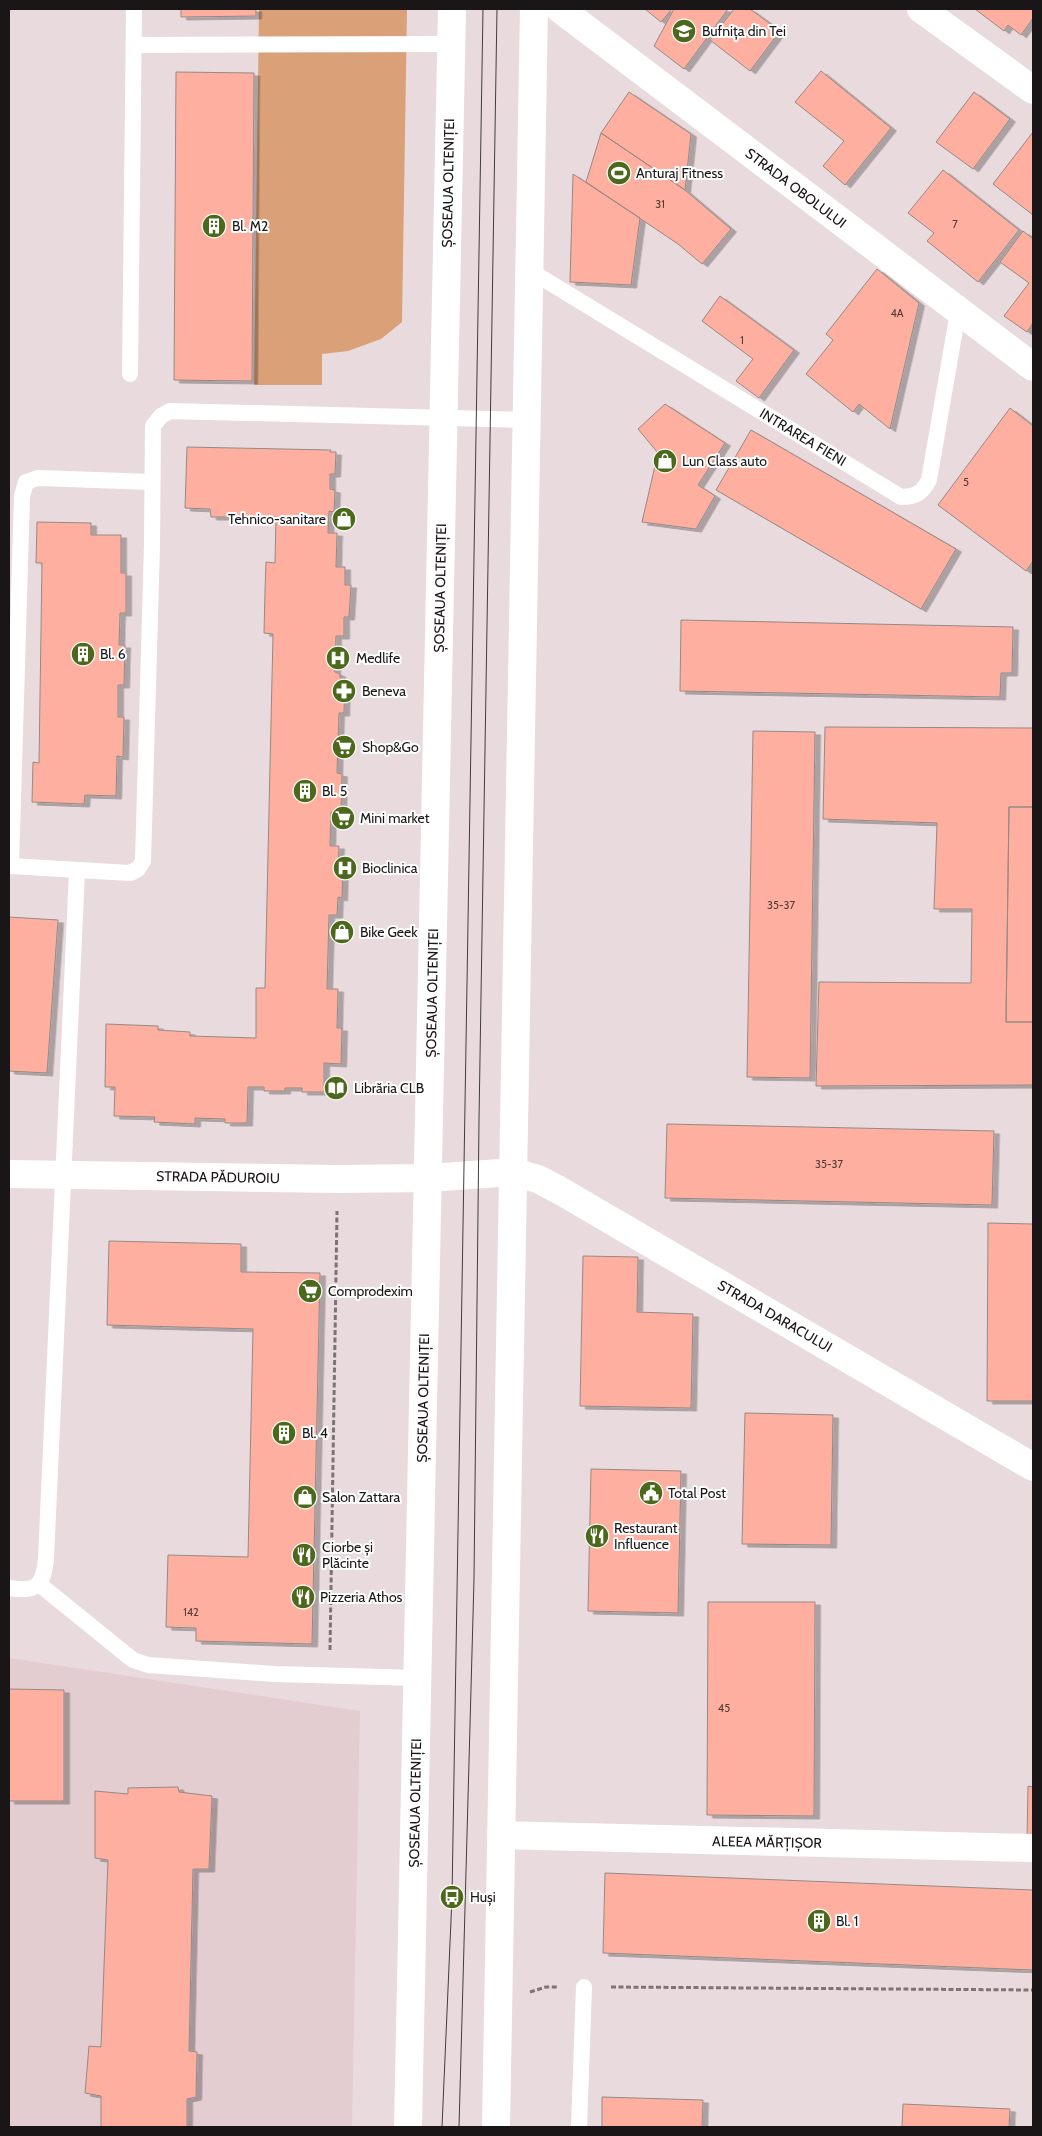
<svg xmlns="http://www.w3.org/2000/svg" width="1042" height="2136" font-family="Cabin,sans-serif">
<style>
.built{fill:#e3cdd0}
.green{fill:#daa078}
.building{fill:#feaf9f;stroke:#958986;filter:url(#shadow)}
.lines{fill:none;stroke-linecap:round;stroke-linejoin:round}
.path{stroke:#7c7374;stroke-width:3;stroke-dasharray:5 2.5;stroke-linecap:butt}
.service{stroke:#fff;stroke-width:16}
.minor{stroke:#fff;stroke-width:28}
.primary{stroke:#fff;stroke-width:28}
.tram{stroke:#423c3d;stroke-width:1}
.labels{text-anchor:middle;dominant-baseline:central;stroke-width:4;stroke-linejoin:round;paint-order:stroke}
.number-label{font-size:11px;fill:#533c38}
.poi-label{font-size:14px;fill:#1a1516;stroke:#fff;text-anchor:start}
.street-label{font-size:14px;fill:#1a1516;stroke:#fff}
</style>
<defs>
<filter id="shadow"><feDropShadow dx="5.5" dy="3" stdDeviation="0" flood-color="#0004"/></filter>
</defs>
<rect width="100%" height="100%" fill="#e9dbdd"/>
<!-- built -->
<path class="built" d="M9,1658L360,1711L352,2127H9Z"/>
<!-- green -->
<path class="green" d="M259,9H407L402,322L381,339L348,351L322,354V385H254Z"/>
<!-- building -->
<path class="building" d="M181,9H256V16L181,17Z
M645,9H672L661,22Z
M674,9H728L684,69L654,46Z
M734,9H750L780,31L750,71L710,40Z
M975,9H1033V18L1021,35L1008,25L1004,31Z
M821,71L891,128L845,185L823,166L844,141L795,102Z
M176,72L254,73L252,381L174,380Z
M629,92L691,134L685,190L601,133Z
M974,92L1010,119L973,169L936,142Z
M1033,132V215L993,184Z
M601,133L685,190L731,229L702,264L678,244L586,182Z
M943,170L1019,230L978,282L927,241L934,233L908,213Z
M573,174L640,218L631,285L570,282Z
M1023,231L1033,239V323L1027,332L1004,316L1029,283L1000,262Z
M877,269L919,303L890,429L859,404L853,412L806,374L833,340L826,334Z
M720,296L794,350L759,398L736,381L753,359L702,321Z
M665,404L725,443L698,485L715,496L696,529L642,522L658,453L638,429Z
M1010,408L1033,426V561L1026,571L938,505Z
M751,430L956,549L921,609L716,490Z
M187,447L331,450L330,452H336L335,474H330V489L335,490L334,512L329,511L328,533H337L336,567H345V585H351L349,617H344V636H336L335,672L340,674V678H345L344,713H339L337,773L342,774L341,809L336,808V812H331L330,846H339L338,867H343L342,898L338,897L337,915H329L327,989H338L337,1028H342L341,1064L324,1063V1092H302V1088H285V1091H264V1087H248L247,1123H225V1119L195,1118V1124L154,1122L155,1117L114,1116L115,1087H105L106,1024L158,1026V1030L190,1032V1036L256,1038V988H265L273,634L264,633L265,591L266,562L275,563L276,517H211L210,509L185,508Z
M37,522L91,523V535H121V573H126V613H120L119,645H125L124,685H118V717H124L123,757L117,756L116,796L85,795L84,804L32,802L33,762L39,763L42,563H36Z
M681,620L1013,627L1012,673H1001L1000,697L680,691Z
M825,727L1033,728V807H1009L1006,1022H1033V1085L816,1086L819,982L971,983L972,909H934L937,823L823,819Z
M753,731L815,732L810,1078L747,1077Z
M1009,807H1033V1022H1006Z
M9,917L58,920L47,1073L9,1071Z
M667,1124L994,1131L992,1205L665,1198Z
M988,1223L1033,1224V1401H987Z
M109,1241L241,1244V1272L320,1273L312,1644L196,1641V1628L166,1627L168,1555L248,1557L253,1329L107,1325Z
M583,1256L638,1257L637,1312L693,1314L691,1408L580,1406Z
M745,1413L833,1415L831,1545L742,1544Z
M591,1469L681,1471L678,1613L588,1611Z
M708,1602H815L814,1816L707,1815Z
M9,1689L64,1690V1801H9Z
M1028,1786L1033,1787V1840L1027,1839Z
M178,1787L179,1792L212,1796L209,1869H193L189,2051L197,2052L196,2097L187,2099V2127H101V2096L85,2093L89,2046L101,2047L108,1860L95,1858V1791L128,1794V1788Z
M605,1873L1033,1890V1970L603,1953Z
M602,2097L703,2100L702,2127H602Z
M903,2104L1010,2109L1009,2127H902Z"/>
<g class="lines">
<!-- path -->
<path class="path" d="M330,1650L337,1211
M611,1987L1033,1990
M530,1992L546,1987H558"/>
<!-- service -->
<path class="service" d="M134,45L451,44
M529,270L901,497C916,497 922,493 929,480L958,312
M130,374L134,9
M152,482L38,478L26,482L22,496L11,866L130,873L138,869L143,861L152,545L153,426L161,416L170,411L527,420
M39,1584L133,1660L148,1665L274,1674L418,1678
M9,1588C36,1592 43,1587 46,1559L77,871
M579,2127L584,1987"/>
<!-- minor -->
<path class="minor" d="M560,9L1033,367
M921,9L1033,90
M9,1174L338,1179L428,1178L513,1172L538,1179L559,1190L1033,1467
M501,1835L1033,1848"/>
<!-- primary -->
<path class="primary" d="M408,2127L452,9
M496,2127L534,9"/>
<!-- tram -->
<path class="tram" d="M442,2127L452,1897L483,9
M459,2127L474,1579L479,1120L497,9"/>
</g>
<!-- icons -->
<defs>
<g id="school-disc" transform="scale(1.25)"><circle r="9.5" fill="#4c681b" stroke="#fff"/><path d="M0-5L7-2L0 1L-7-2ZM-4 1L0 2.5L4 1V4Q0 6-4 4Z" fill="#fff"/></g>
<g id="stadium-disc" transform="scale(1.25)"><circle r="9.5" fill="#4c681b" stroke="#fff"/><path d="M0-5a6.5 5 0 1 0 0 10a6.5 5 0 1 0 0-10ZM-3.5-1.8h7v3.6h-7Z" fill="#fff"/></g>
<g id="building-disc" transform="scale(1.25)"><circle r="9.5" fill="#4c681b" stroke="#fff"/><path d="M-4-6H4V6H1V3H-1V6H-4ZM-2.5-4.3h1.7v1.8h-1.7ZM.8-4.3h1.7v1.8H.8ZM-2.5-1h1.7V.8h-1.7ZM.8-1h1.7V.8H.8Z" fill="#fff"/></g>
<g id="shop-disc" transform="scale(1.25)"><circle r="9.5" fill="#4c681b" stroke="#fff"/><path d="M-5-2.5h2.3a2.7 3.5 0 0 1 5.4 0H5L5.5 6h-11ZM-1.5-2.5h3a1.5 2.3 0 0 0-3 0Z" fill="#fff"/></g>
<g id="hospital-disc" transform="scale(1.25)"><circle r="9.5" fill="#4c681b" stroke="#fff"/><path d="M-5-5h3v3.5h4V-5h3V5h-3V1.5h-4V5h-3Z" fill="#fff"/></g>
<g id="pharmacy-disc" transform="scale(1.25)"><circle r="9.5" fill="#4c681b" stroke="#fff"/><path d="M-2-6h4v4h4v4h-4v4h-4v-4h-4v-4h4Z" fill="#fff"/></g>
<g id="supermarket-disc" transform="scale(1.25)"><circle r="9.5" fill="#4c681b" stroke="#fff"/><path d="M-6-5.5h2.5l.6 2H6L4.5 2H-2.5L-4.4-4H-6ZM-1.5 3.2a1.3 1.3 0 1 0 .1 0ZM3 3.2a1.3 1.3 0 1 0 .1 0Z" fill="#fff"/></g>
<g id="library-disc" transform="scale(1.25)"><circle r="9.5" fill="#4c681b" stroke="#fff"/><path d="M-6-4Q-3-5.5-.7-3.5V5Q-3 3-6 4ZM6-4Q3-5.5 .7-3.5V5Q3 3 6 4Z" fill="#fff"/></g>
<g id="civic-disc" transform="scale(1.25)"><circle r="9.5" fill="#4c681b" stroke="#fff"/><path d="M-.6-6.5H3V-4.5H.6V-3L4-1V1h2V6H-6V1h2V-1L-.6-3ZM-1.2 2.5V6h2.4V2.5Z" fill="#fff"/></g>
<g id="restaurant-disc" transform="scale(1.25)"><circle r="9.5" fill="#4c681b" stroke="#fff"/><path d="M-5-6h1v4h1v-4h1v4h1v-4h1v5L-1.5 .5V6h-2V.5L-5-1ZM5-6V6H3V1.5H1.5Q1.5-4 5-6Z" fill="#fff"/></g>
<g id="bus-disc" transform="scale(1.25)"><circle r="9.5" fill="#4c681b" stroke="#fff"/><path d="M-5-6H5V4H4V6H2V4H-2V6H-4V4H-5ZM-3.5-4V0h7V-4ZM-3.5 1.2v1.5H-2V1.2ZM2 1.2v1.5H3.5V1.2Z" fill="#fff"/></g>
</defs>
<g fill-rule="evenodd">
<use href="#school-disc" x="684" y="31"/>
<use href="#stadium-disc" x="619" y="173"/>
<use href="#building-disc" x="214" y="226"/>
<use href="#shop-disc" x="665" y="461"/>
<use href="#shop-disc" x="344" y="519"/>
<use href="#building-disc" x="83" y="654"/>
<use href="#hospital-disc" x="338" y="658"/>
<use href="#pharmacy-disc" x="344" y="691"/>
<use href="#supermarket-disc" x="344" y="747"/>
<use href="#building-disc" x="305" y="791"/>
<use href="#supermarket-disc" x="343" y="818"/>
<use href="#hospital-disc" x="345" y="868"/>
<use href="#shop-disc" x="342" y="932"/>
<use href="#library-disc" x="336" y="1088"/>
<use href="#supermarket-disc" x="310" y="1291"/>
<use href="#building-disc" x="284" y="1433"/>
<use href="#civic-disc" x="651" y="1493"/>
<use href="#shop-disc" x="305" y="1497"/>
<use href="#restaurant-disc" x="597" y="1536"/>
<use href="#restaurant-disc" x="304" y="1555"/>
<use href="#restaurant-disc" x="303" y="1597"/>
<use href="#bus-disc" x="452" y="1897"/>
<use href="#building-disc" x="819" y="1921"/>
</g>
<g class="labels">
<!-- number labels -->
<g class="number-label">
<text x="660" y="204">31</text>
<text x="955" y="224">7</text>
<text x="897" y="313">4A</text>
<text x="742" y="340">1</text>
<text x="966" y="482">5</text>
<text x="781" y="905">35-37</text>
<text x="829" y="1164">35-37</text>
<text x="191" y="1612">142</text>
<text x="724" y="1708">45</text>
</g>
<!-- poi labels -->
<g class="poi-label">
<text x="702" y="31">Bufnița din Tei</text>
<text x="636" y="173">Anturaj Fitness</text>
<text x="232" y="226">Bl. M2</text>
<text x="682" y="461">Lun Class auto</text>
<text x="326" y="519" text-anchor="end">Tehnico-sanitare</text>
<text x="100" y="654">Bl. 6</text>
<text x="356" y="658">Medlife</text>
<text x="362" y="691">Beneva</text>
<text x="362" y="747">Shop&amp;Go</text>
<text x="322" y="791">Bl. 5</text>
<text x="360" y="818">Mini market</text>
<text x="362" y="868">Bioclinica</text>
<text x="360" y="932">Bike Geek</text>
<text x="354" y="1088">Librăria CLB</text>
<text x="328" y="1291">Comprodexim</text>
<text x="302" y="1433">Bl. 4</text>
<text x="668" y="1493">Total Post</text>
<text x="322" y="1497">Salon Zattara</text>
<text x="614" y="1528">Restaurant<tspan x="614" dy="16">Influence</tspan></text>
<text x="322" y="1547">Ciorbe și<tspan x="322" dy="16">Plăcinte</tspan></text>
<text x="320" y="1597">Pizzeria Athos</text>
<text x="470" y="1897">Huși</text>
<text x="836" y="1921">Bl. 1</text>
</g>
<!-- street labels -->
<g class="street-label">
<text transform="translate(448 183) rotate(-89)">ȘOSEAUA OLTENIȚEI</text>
<text transform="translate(796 188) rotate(37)">STRADA OBOLULUI</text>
<text transform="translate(803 437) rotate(31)">INTRAREA FIENI</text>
<text transform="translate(440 588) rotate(-89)">ȘOSEAUA OLTENIȚEI</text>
<text transform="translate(432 993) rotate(-89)">ȘOSEAUA OLTENIȚEI</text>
<text transform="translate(218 1177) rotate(1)">STRADA PĂDUROIU</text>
<text transform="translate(775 1316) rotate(30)">STRADA DARACULUI</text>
<text transform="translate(423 1398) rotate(-89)">ȘOSEAUA OLTENIȚEI</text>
<text transform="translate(415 1803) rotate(-89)">ȘOSEAUA OLTENIȚEI</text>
<text transform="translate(767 1842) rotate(1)">ALEEA MĂRȚIȘOR</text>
</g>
</g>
<!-- border -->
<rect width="1042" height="2136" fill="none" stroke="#1a1516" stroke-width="20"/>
</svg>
